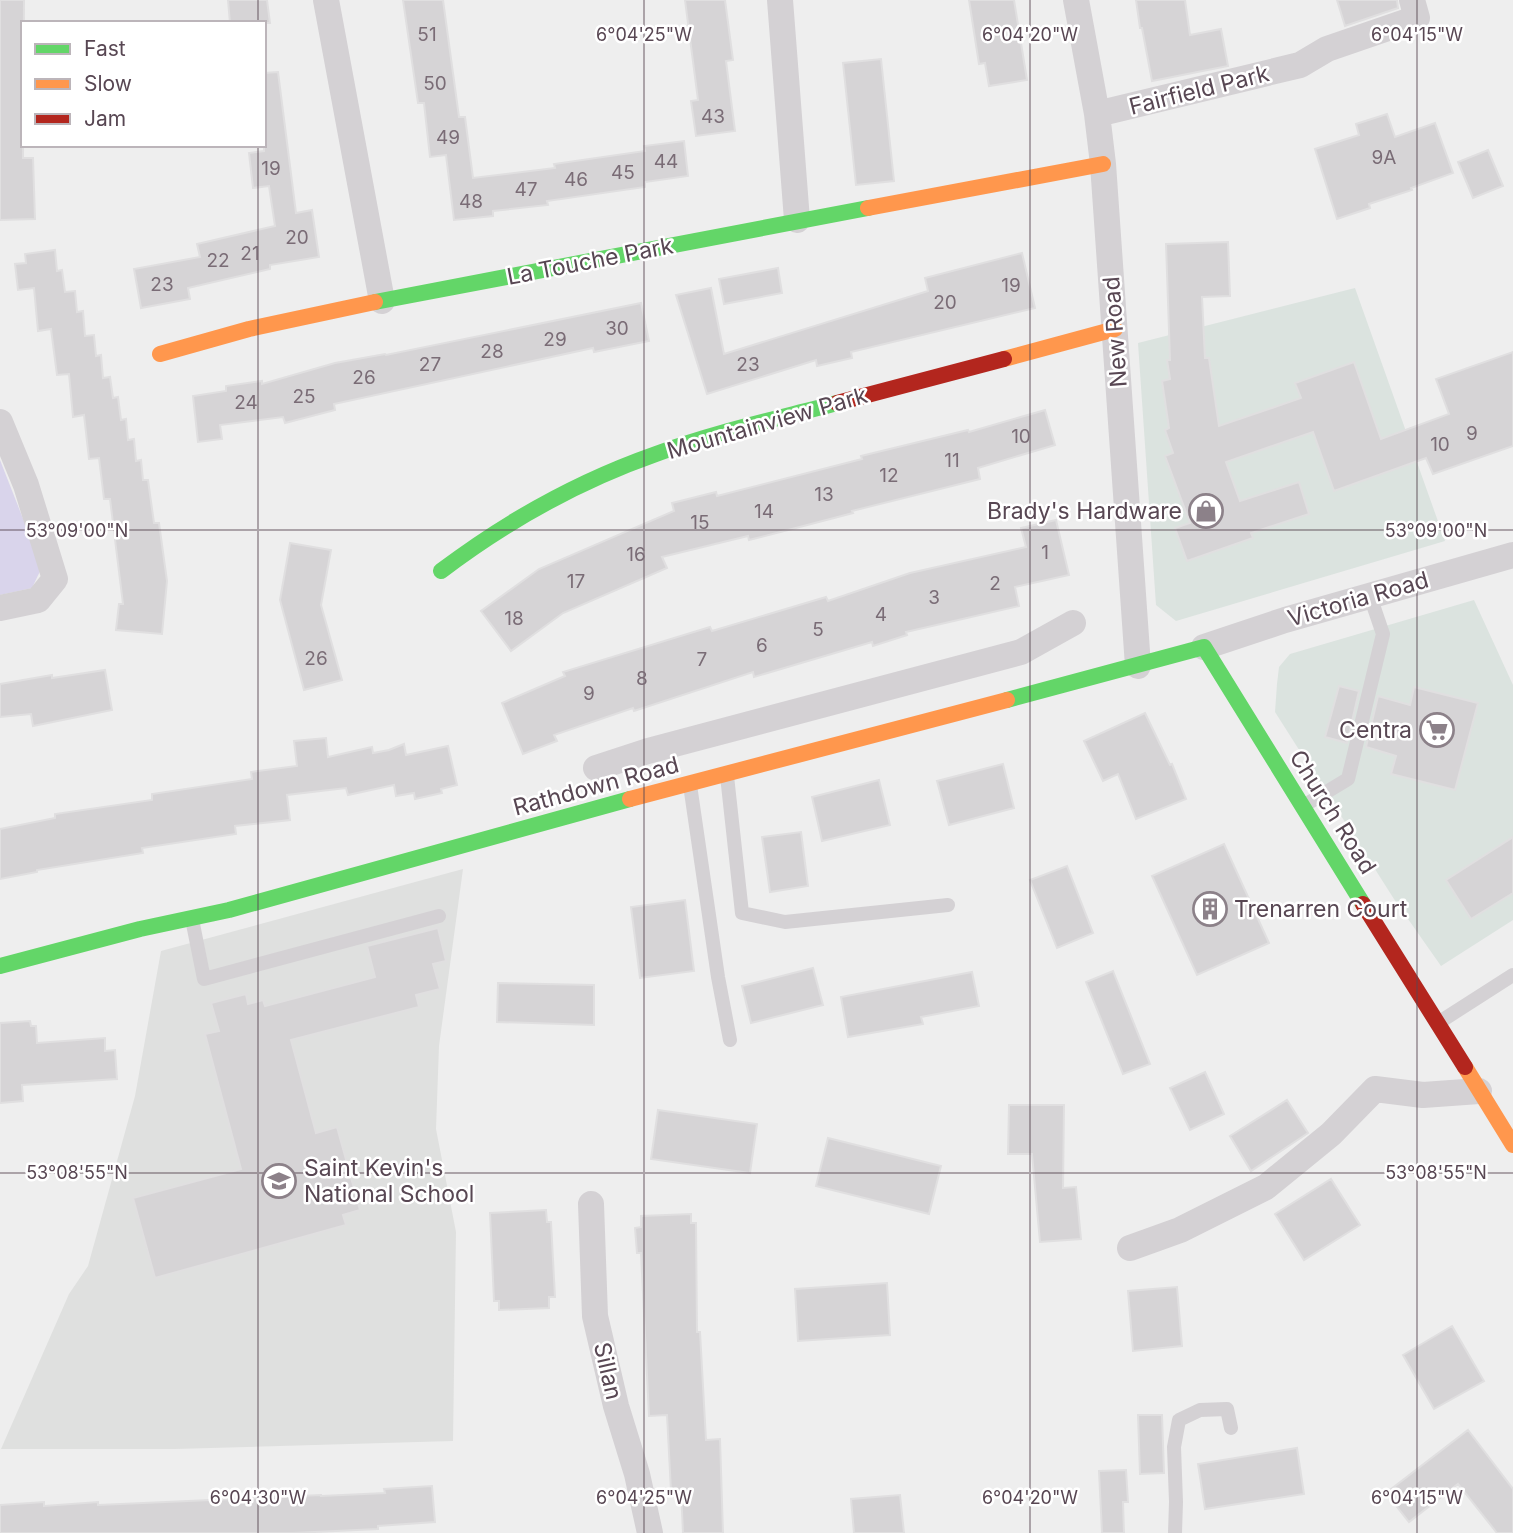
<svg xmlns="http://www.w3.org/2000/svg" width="1513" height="1533" font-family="Inter,sans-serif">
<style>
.commercial{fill:#dbe3df}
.education{fill:#dfe0df}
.green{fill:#d9d4eb}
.building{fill:#d6d4d6;stroke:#e0dfe0;stroke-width:2}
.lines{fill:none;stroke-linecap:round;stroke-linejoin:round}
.lane{stroke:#d4d1d4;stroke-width:14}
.street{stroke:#d4d1d4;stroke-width:26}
.fast{stroke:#63d668;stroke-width:16}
.slow{stroke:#ff974d;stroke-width:16}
.jam{stroke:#b3261e;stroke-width:16}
.ticks{fill:none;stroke:#584753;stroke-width:2;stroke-opacity:0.45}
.labels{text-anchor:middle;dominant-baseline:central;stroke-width:5;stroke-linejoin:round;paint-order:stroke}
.number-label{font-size:19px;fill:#7a6c76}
.street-label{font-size:23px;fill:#584753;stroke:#fff}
.poi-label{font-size:23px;fill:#584753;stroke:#fff;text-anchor:end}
.ticks-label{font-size:18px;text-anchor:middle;fill:#584753;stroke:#fff;stroke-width:5;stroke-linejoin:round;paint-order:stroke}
</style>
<rect width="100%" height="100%" fill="#eee"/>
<!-- commercial -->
<path class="commercial" d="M1355,288L1445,541L1176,621L1156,605L1138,343Z
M1474,600L1513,685V920L1441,966L1394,899L1275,712L1277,684L1279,667L1290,654Z"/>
<!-- education -->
<path class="education" d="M463,869L439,1046L436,1129L456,1232L453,1441L175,1449H1L69,1294L88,1266L135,1096L161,951Z"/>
<!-- green -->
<path class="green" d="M0,460L42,567L32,588L0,595Z"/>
<!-- building -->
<path class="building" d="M0,0H24L23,158H33L35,219L0,220Z
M228,0H267L270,23H230Z
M403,0H443L459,117H465L473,178L555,168L554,164L645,151L644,146L684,141L688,176L645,182V187L547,201L548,205L493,211V216L454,220L446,155L430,157L424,103H418Z
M685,0H725L733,60L726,61L735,131L696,136L691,101L698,100Z
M969,0H1014L1027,80L989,86L985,63L979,64Z
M1136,0H1185L1190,35L1221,29L1228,66L1152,81L1142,28H1140Z
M1337,0H1397L1398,8L1345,26Z
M881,59L894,181L856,185L843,63Z
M278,72L296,213L312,210L319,257L270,265V269L188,288L190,299L141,308L134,269L200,257L197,244L275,226L269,186L253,188L249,153L264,151V73Z
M1387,114L1395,137L1435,123L1453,173L1411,188L1412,190L1369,204L1370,208L1337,219L1315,149L1359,135L1356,124Z
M1488,150L1503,186L1473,198L1458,162Z
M1228,242L1230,296L1202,297L1205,358H1209L1219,426L1301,398L1295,383L1354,362L1381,439L1449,414L1436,379L1513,352V446L1433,474L1426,458L1334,491L1313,432L1226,462L1240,501L1299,482L1309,514L1251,533L1253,538L1187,561L1175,528L1190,523L1165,456L1173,453L1165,430L1169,428L1162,381L1170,379L1167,360H1170L1166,244Z
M55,250L57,271L62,270L65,292L75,291L77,312L83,311L85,336L94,335L96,356L101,355L103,378L110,377L113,398L118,397L121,420L126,419L128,440L134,439L136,461L141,460L143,480H148L154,523H159L167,581L162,634L116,630L119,604H123L110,499H104L99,458L89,459L84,415L73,417L69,374L57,375L51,329L38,331L34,288L18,290L15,264L26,263L25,254Z
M1022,253L1035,308L851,352L852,358L817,366L816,360L707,394L676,295L711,288L724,354L928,291L925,278Z
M778,268L782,293L724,304L719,279Z
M641,303L649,341L594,352L593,348L334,404L335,410L285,423L283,417L220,425L222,439L198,442L193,396L226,391V386L262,381V384L335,363L385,354L386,355Z
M1045,410L1055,445L978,468L980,479L852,511L853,513L792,529L749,540L748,536L662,557L667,568L563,613L511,651L481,611L539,569L674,511L672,503L716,492L717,496L862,459L861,456L968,430L969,432Z
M1056,520L1069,575L1015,587L1019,606L906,632L907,635L873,646L872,642L754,677L753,672L634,711L633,708L554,735L557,741L523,754L502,703L565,676L563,672L710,627L712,631L826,597L828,601L910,573L1026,547L1021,528Z
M290,543L331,550L321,605L342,680L304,690L280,600Z
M105,670L112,710L33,726L31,714L0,717V684L52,675V678Z
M1339,686L1359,691L1347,743L1325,737Z
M1414,687L1478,703L1455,790L1391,774L1396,756L1366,747L1378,696L1410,705Z
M1145,713L1170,765L1172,764L1186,799L1136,819L1118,774L1103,781L1084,741Z
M326,738L328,757L372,747L373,753L389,750L404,744L406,755L448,746L457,785L441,789L442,793L415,799L414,793L396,796L394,785L348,795L346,788L287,795L290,820L235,826L236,834L142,848L143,853L37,870V872L0,879V829L55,818V814L152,800V794L252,779L251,772L297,766L294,741Z
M1003,764L1014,808L949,825L937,781Z
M879,780L890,825L822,841L812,797Z
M801,832L808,886L770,892L762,837Z
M1513,837V893L1471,919L1446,880Z
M1224,844L1269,943L1197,975L1152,876Z
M1067,866L1093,933L1057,948L1030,880Z
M685,900L694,971L640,978L631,907Z
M438,928L446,961L433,964L440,989L416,995L419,1007L291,1040L316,1133L337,1127L360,1210L343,1215L346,1225L155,1278L133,1198L241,1169L205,1034L219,1031L211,1003L246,994L248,1004L263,1000L265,1006L375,977L367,946Z
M813,968L823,1005L751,1023L742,986Z
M1113,971L1150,1064L1123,1074L1086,982Z
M972,972L979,1006L921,1017L923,1024L848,1037L841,997Z
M498,983L594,985V1025L497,1022Z
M30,1021L31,1026H36L37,1043L105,1038V1051L115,1050L117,1079L22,1085L23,1101L0,1103V1023Z
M1205,1072L1224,1114L1190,1130L1170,1088Z
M1287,1100L1308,1133L1251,1171L1230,1136Z
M1009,1105H1064L1063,1188L1076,1187L1081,1239L1040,1242L1032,1154H1008Z
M658,1110L757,1124L750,1173L651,1159Z
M828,1138L941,1166L929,1214L816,1186Z
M1331,1179L1360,1225L1304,1260L1275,1214Z
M546,1210L547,1222H551L555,1297H549V1308L499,1310V1301H494L490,1213Z
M691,1214V1223H696L697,1332H700L706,1440L720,1439L723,1533H683L681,1490L671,1491L667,1415L649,1416L641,1253H637L635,1228L641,1227V1216Z
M887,1283L890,1335L798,1341L795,1289Z
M1177,1287L1182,1346L1133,1351L1128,1291Z
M1452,1326L1484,1381L1434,1409L1403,1355Z
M1138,1415H1162L1164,1473L1140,1474Z
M1468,1430L1513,1489V1533H1497L1458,1484L1409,1522L1386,1493Z
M1297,1448L1304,1494L1205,1509L1198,1464Z
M1126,1470L1128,1502H1123L1124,1533H1102L1099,1471Z
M432,1486L435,1522L378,1526V1529L293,1533H0V1505L44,1502V1506L98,1502V1505L321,1495V1496L385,1493L384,1489Z
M900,1495L904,1533H854L851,1499Z"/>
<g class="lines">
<!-- lane -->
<path class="lane" d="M727,776L742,913L785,922L948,905
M690,785L718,977L730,1040
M1305,805L1348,779L1383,634L1370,596
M192,919L204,979L439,916
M1438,1023L1513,975
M1175,1533L1176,1502L1174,1447L1179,1420L1200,1410L1227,1409L1231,1428"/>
<!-- street -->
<path class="street" d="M326,0L382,301
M780,0L797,220
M1076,0L1097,114L1103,164L1138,666
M1097,114L1300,65L1327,49L1417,18L1412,0
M0,422L26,485L55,579L38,600L0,608
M1204,647L1285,620L1513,555
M596,768L648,751L1021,652L1073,623
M591,1204L595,1316L616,1406L637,1474L650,1533
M1130,1248L1180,1230L1266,1187L1331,1134L1375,1089L1423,1095L1479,1091"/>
<!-- fast -->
<path class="fast" d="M375,302L868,208
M441,571C507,521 579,481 656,454C715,432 776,419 837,403
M1007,700L1204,647L1363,904
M0,966L140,929L229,910L630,799"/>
<!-- slow -->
<path class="slow" d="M868,208L1103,164
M160,354L249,329L375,302
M1004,359L1115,329
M630,799L1007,700
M1465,1067L1513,1145"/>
<!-- jam -->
<path class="jam" d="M837,403L1004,359
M1363,904L1465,1067"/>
</g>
<!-- ticks -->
<path class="ticks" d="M258,0V23M644,0V1533M1030,0V1533M1417,0V1533M258,145V1533M0,530H1513M0,1173H1513"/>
<!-- icons -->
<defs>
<g id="shop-ring" transform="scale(1.75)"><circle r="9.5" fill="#fff" stroke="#8c8189" stroke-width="1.5"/><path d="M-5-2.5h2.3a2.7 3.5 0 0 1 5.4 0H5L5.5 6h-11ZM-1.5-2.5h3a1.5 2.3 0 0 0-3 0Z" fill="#8c8189"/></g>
<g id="supermarket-ring" transform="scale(1.75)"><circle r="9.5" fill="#fff" stroke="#8c8189" stroke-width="1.5"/><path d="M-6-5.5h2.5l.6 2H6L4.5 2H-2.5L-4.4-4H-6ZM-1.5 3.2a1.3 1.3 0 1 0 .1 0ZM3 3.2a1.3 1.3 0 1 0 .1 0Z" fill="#8c8189"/></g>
<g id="building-ring" transform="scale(1.75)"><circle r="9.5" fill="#fff" stroke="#8c8189" stroke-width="1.5"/><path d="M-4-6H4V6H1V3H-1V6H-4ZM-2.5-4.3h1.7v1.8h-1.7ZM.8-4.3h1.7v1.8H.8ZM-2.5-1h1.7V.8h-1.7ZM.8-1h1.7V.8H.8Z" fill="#8c8189"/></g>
<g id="school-ring" transform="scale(1.75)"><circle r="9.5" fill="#fff" stroke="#8c8189" stroke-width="1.5"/><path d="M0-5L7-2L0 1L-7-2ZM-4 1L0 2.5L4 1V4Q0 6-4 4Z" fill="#8c8189"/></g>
</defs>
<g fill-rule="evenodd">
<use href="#shop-ring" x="1206" y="511"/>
<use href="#supermarket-ring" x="1437" y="730"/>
<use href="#building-ring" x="1210" y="909"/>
<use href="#school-ring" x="279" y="1181"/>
</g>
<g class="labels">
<!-- number labels -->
<g class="number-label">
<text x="427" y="34">51</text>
<text x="435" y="83">50</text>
<text x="713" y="116">43</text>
<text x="448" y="137">49</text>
<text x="1384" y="157">9A</text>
<text x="666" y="161">44</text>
<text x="271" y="168">19</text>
<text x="623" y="172">45</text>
<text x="576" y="179">46</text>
<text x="526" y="189">47</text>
<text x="471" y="201">48</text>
<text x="297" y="237">20</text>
<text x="250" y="253">21</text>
<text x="218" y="260">22</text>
<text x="162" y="284">23</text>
<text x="1011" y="285">19</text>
<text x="945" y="302">20</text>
<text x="617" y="328">30</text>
<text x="555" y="339">29</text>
<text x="492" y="351">28</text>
<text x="430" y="364">27</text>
<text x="748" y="364">23</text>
<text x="364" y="377">26</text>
<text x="304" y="396">25</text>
<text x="246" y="402">24</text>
<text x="1472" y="433">9</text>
<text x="1021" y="436">10</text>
<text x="1440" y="444">10</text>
<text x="952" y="460">11</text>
<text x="889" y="475">12</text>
<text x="824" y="494">13</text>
<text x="764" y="511">14</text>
<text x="700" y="522">15</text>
<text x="1045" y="552">1</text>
<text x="636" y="554">16</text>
<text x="576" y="581">17</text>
<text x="995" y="583">2</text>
<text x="934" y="597">3</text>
<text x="881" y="614">4</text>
<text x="514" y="618">18</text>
<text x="818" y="629">5</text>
<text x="762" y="645">6</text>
<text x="316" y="658">26</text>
<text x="702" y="659">7</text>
<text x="642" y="678">8</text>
<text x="589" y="693">9</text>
</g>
<!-- street labels -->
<g class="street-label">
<text transform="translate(1199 90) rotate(-14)">Fairfield Park</text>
<text transform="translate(590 261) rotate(-11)">La Touche Park</text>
<text transform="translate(1115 332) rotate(-94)">New Road</text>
<text transform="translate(767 423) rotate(-16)">Mountainview Park</text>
<text transform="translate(1358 599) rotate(-16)">Victoria Road</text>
<text transform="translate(596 786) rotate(-15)">Rathdown Road</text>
<text transform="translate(1333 812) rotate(58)">Church Road</text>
<text transform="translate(608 1371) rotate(77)">Sillan</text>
</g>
<!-- poi labels -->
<g class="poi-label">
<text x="1182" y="511">Brady's Hardware</text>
<text x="1412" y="730">Centra</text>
<text x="1234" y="909" text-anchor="start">Trenarren Court</text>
<text x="304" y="1168" text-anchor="start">Saint Kevin's<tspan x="304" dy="26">National School</tspan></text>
</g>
</g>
<g class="ticks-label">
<text x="644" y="41">6°04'25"W</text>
<text x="1030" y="41">6°04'20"W</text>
<text x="1417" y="41">6°04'15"W</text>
<text x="77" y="537">53°09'00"N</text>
<text x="1436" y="537">53°09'00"N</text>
<text x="77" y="1179">53°08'55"N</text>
<text x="1436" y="1179">53°08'55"N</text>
<text x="258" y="1504">6°04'30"W</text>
<text x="644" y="1504">6°04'25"W</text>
<text x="1030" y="1504">6°04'20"W</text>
<text x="1417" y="1504">6°04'15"W</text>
</g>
<!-- legend -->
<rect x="21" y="21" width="245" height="126" fill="#ffffff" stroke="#bcb5ba" stroke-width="2"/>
<rect x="35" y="44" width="35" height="10" fill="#63d668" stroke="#bcb5ba" stroke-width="2"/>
<text x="84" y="56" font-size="21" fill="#584753">Fast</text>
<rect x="35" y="79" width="35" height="10" fill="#ff974d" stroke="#bcb5ba" stroke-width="2"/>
<text x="84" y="91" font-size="21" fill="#584753">Slow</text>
<rect x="35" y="114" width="35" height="10" fill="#b3261e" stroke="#bcb5ba" stroke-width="2"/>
<text x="84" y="126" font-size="21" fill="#584753">Jam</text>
</svg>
